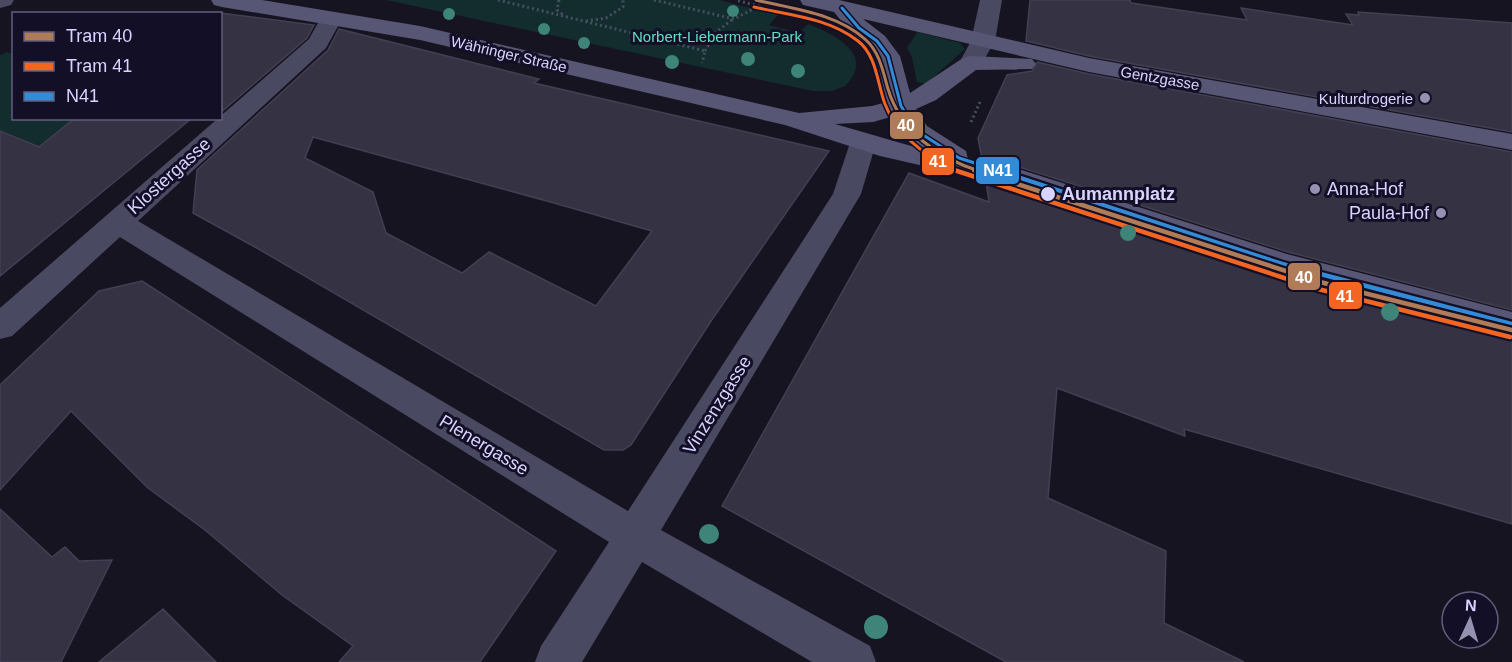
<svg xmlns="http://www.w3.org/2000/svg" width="1512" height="662" font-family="Helvetica,sans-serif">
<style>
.green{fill:#132c2d}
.building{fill:#343243;stroke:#433f54;stroke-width:1.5;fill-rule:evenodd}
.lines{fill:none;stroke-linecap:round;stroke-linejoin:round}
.path{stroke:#44505f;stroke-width:3;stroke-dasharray:2 3;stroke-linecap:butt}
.minor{fill:#4a4962;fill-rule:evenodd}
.secondary{fill:#575674;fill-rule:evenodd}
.bus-1-far1-casing{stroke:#130f26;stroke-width:6}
.bus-1-casing{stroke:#130f26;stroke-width:9}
.bus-1-far1{stroke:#338bd7;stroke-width:3}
.bus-1{stroke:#338bd7;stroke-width:4.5}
.tram-1-far1-casing{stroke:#130f26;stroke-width:6}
.tram-1-casing{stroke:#130f26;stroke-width:9}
.tram-2-far1-casing{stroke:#130f26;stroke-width:6}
.tram-2-casing{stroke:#130f26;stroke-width:9}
.tram-1-far1{stroke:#b07c57;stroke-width:3}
.tram-1{stroke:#b07c57;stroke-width:4.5}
.tram-2-far1{stroke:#f26522;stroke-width:3}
.tram-2{stroke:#f26522;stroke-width:4.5}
.tree{fill:#3e8478}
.poi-dot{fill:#9591b1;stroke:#130f26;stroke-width:2}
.stop-dot{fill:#d9d4ff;stroke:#130f26;stroke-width:2}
.labels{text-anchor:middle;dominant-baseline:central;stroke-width:6;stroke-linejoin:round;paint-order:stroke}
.far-park-label{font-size:15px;fill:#5fe0c0;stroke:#130f26}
.far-street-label{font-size:15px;fill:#d9d4ff;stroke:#130f26}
.far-poi-label{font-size:15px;fill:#d9d4ff;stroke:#130f26;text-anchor:end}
.street-label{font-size:18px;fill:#d9d4ff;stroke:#130f26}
.poi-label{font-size:18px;fill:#d9d4ff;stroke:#130f26;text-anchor:start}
.stop-label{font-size:18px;font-weight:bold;fill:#d9d4ff;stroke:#130f26;text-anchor:start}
.line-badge{stroke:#130f26;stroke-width:2}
.badge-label{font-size:16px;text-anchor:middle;font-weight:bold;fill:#fff}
</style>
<rect width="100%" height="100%" fill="#161421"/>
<!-- green -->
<path class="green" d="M386,0H719L778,15L769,25L799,33L808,24C833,34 877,54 845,86L832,91H813Z
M917,32L960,43L965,49L926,84L917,82L912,57L907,48Z
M7,52L13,54L14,118L75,119L48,151L4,132L0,134V55Z"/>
<!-- building -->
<path class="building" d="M1030,0H1130L1131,3L1247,20L1241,8L1353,25L1346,14L1359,15L1358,12L1512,23V132L1089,56L1026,41Z
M220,13L314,25L307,38L220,113Z
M339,29L539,79L534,83L829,151L711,321L631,445L623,450H604L255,247L193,213L197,170L328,50ZM313,137L554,203L652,231L596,306L489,252L462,273L386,233L373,192L305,158Z
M1037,62L1089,74L1512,152V310L1288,252L1013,165L982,159L978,138L1007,75L1032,71Z
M75,118H192L0,276V131L39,147Z
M909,173L989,202L986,182L1015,189L1281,277L1512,338V524L1184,429L1185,436L1057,388L1048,498L1166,551L1164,623L1244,662H1006L722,506Z
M142,281L556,551L480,662H339L353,646L282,595L205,530L148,488L71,411L0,490V385L99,291Z
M0,509L52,557L65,547L79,561L112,560L61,662H0Z
M163,609L216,662H99Z"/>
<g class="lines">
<!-- path -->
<path class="path" d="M498,0L705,51L702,63
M559,0L557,10L565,16
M654,0L734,19L759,6L735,0
M586,21L606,18L623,7V0
M705,51L716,32L733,19
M971,122L980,102"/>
<!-- minor -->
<path class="minor" d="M0,0H14L11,5L0,8Z
M980,0H1002L995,41L979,68H963L959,63L971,41Z
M331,12L339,14L342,19L326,48L138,221L628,511L833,194L850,143L854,137L863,135L872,137L876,143L861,194L661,530L870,646L876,662H812L642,562L582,662H535L541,646L609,542L120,237L12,336L0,339V308L309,39L323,14Z"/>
<!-- secondary -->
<path class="secondary" d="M211,0H262L420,26L799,113L872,106L887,102L876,56L869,46L851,33L834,12L803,5L800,0H839L1089,58L1512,134V150L1089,72L863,19L885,36L900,56L910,93L963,58L971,56L1032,59L1036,64L1032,69L976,70L936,100L916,109L927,126L966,151L968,159L1012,167L1287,254L1512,312V336L1282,275L1016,187L880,156L785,125L420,40L222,7L214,5ZM894,116L908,137L925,150L835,124L873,122Z"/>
<!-- bus-1-far1 casing -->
<g class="bus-1-far1-casing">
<path id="bus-1-far1" d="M842,8L859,28L877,41L888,56L901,106L917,131L959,158L1000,171"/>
</g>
<!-- bus-1 casing -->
<g class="bus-1-casing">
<path id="bus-1" d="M996,170L1282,264L1512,324"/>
</g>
<!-- bus-1-far1 -->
<use href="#bus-1-far1" class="bus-1-far1"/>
<!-- bus-1 -->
<use href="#bus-1" class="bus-1"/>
<!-- tram-1-far1 casing -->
<g class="tram-1-far1-casing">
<path id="tram-1-far1" d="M756,0C793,9 837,13 866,40C880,53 883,72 888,89C901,132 938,158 979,171"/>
</g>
<!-- tram-1 casing -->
<g class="tram-1-casing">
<path id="tram-1" d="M974,170L1320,282L1512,330"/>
</g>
<!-- tram-2-far1 casing -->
<g class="tram-2-far1-casing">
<path id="tram-2-far1" d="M754,7C789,15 829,18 858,41C877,56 877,83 885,104C897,136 927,157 957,171"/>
</g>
<!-- tram-2 casing -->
<g class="tram-2-casing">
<path id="tram-2" d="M954,170L1318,289L1510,337"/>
</g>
<!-- tram-1-far1 -->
<use href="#tram-1-far1" class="tram-1-far1"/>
<!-- tram-1 -->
<use href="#tram-1" class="tram-1"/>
<!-- tram-2-far1 -->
<use href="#tram-2-far1" class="tram-2-far1"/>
<!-- tram-2 -->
<use href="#tram-2" class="tram-2"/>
</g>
<!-- trees -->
<g class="tree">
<circle cx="733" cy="11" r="6"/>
<circle cx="449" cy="14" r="6"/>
<circle cx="544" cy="29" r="6"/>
<circle cx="796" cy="36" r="6"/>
<circle cx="584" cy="43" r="6"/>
<circle cx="748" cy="59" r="7"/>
<circle cx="672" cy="62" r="7"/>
<circle cx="798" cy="71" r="7"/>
<circle cx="1128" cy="233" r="8"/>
<circle cx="1390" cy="312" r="9"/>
<circle cx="709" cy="534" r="10"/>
<circle cx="876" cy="627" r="12"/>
</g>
<!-- markers -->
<g class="poi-dot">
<circle cx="1425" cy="98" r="6"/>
<circle cx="1315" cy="189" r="6"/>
<circle cx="1441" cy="213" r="6"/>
</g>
<circle class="stop-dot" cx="1048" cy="194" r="8"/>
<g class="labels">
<!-- far-park labels -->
<g class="far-park-label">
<text x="717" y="36">Norbert-Liebermann-Park</text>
</g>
<!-- far-street labels -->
<g class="far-street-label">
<text transform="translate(509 54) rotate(13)">Währinger Straße</text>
<text transform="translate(1160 78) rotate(10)">Gentzgasse</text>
</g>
<!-- far-poi labels -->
<g class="far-poi-label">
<text x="1413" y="98">Kulturdrogerie</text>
</g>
<!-- street labels -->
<g class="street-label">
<text transform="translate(169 176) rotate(-42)">Klostergasse</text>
<text transform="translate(717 405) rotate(-58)">Vinzenzgasse</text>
<text transform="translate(484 445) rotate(31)">Plenergasse</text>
</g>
<!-- poi labels -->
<g class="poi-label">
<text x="1327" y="189">Anna-Hof</text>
<text x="1429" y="213" text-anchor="end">Paula-Hof</text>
</g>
<!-- stop labels -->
<g class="stop-label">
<text x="1062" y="194">Aumannplatz</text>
</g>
</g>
<g class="line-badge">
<rect x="889" y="111" width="35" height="29" rx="6" fill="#b07c57"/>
<rect x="921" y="147" width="34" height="29" rx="6" fill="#f26522"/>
<rect x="975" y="156" width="45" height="29" rx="6" fill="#338bd7"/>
<rect x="1287" y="262" width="34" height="29" rx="6" fill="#b07c57"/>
<rect x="1328" y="281" width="35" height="29" rx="6" fill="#f26522"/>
</g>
<g class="badge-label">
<text x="906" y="131">40</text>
<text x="938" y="167">41</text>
<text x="998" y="176">N41</text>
<text x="1304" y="283">40</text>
<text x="1345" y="302">41</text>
</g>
<!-- legend -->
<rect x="12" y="12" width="210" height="108" fill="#130f26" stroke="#625e7d" stroke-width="1.5"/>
<rect x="24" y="32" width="30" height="9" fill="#b07c57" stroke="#625e7d" stroke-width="1.5"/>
<text x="66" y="42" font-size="18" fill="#d9d4ff">Tram 40</text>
<rect x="24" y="62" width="30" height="9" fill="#f26522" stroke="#625e7d" stroke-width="1.5"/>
<text x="66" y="72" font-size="18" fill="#d9d4ff">Tram 41</text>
<rect x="24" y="92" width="30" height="9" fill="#338bd7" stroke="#625e7d" stroke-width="1.5"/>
<text x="66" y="102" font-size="18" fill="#d9d4ff">N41</text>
<!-- north arrow -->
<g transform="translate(1470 620) rotate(4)"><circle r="28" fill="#130f26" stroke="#625e7d" stroke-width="1.5"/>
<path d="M0-4.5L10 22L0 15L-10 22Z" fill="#9591b1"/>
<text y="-9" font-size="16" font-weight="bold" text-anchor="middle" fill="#d9d4ff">N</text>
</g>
</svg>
